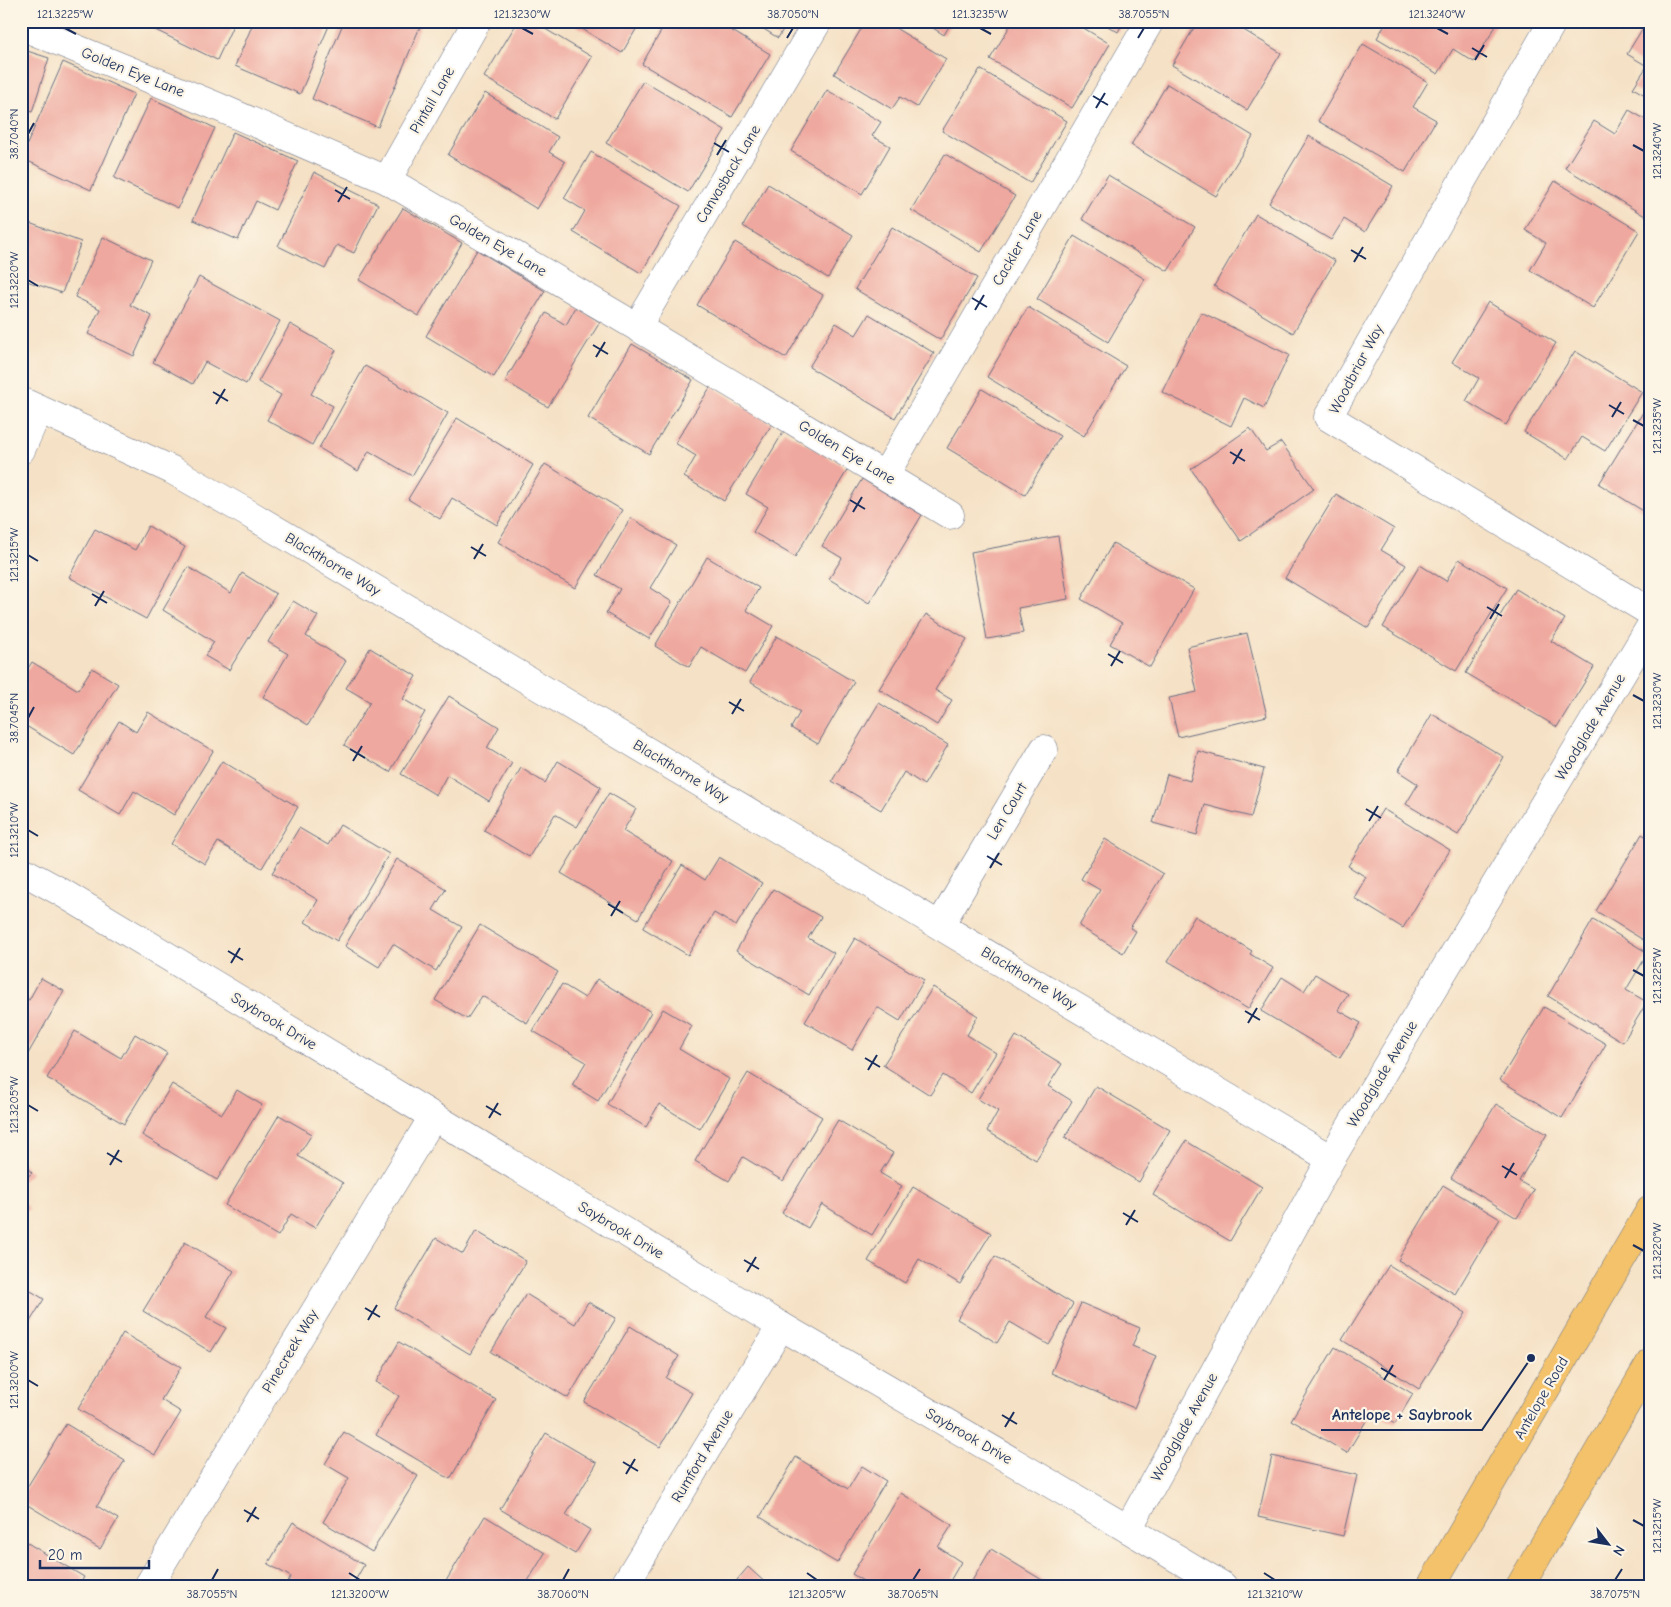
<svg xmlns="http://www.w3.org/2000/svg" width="1671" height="1607" font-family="'Comic Neue',sans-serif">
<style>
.building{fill:#efa89f}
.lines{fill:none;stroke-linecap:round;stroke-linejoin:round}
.minor-casing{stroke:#676d82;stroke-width:29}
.tertiary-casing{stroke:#676d82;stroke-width:29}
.primary-casing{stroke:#676d82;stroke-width:29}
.minor{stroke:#fff;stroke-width:28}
.tertiary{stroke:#fff;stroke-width:28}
.primary{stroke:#f3c26a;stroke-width:28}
.ticks{fill:none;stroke:#1b2f5e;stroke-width:2}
.labels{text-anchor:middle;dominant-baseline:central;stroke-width:4.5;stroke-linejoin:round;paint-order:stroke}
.street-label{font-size:15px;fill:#1b2f5e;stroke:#fcf5e5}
.leader{fill:none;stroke:#1b2f5e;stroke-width:2}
.callout-dot{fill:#1b2f5e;stroke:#fcf5e5;stroke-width:2}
.callout-label{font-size:16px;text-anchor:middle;font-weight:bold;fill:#1b2f5e;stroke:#fcf5e5;stroke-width:4.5;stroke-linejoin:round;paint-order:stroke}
.neatline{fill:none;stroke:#1b2f5e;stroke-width:2}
.ticks-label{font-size:12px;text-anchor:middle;fill:#1b2f5e}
</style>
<rect width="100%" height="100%" fill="#fcf5e5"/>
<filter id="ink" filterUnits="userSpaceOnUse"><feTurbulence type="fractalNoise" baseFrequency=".02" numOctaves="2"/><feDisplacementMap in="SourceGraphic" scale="10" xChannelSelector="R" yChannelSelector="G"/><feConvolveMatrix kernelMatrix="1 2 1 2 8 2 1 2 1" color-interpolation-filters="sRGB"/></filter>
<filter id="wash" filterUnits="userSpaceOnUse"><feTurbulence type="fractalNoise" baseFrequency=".0096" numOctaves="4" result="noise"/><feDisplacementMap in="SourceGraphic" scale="20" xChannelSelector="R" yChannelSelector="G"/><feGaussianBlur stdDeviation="1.12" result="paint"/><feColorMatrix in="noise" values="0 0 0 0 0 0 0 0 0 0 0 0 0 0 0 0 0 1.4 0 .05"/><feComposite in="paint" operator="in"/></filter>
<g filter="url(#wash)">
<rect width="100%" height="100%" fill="#f5e1c5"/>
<g id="blocks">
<!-- building -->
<path class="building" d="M149,21H235L217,60L147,26Z
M254,21H331L300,94L235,66Z
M344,21L422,22L378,127L312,99Z
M518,21H532L592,57L555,119L484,77Z
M569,21H641L622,53Z
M667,21H716L770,54L732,117L642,64Z
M751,21H788L778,38Z
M866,21H884L946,59L917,107L900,97L892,109L834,74Z
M922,21H952L944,35Z
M1013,21H1072L1110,44L1072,108L990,59Z
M1099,21H1124L1118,32Z
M1198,21H1229L1281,53L1247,110L1172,65Z
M1387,21H1499L1474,62L1453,49L1438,74L1377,38Z
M1647,21H1650V98L1633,88L1647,66L1627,54Z
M1363,44L1428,82L1413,107L1436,120L1405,172L1318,121Z
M21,49L49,58L32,112L21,109Z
M63,62L134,94L91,190L21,158Z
M980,69L1067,121L1030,183L942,131Z
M643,81L725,130L688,192L606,143Z
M1167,84L1253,136L1216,196L1131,145Z
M827,90L881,122L872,136L890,146L862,194L791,151Z
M485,93L558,137L549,152L565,162L537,209L448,155Z
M151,98L215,128L178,208L114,178Z
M1629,110L1650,122V219L1565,168L1594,121L1615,134Z
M233,132L298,161L275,210L256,201L238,240L193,220Z
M1309,136L1393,186L1365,232L1344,219L1331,240L1269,203Z
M591,152L681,206L641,273L573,232L585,211L564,198Z
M945,154L1015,196L981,252L911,210Z
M314,172L378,204L354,253L337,245L325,269L278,246Z
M1108,175L1195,227L1168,271L1082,219Z
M1555,181L1639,231L1593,308L1530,270L1546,243L1525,230Z
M768,184L853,235L828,278L743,226Z
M403,208L462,243L419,316L359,280Z
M1256,214L1335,261L1293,333L1214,286Z
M21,220L81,242L62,293L21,279Z
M892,227L977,278L940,340L855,289Z
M1074,236L1145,279L1108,342L1037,299Z
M103,237L151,260L130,305L152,316L134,356L88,334L100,309L75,297Z
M735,242L823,295L786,358L697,305Z
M477,250L545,291L494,377L426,336Z
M199,277L280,321L246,384L205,362L193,384L153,362Z
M1488,302L1556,343L1506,425L1466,401L1479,378L1452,362Z
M576,307L600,322L548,407L505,381L546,313L566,325Z
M1028,307L1126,366L1084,436L987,377Z
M1201,312L1289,355L1264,408L1244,398L1231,426L1162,392Z
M869,314L934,353L895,418L809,367L836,323L856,335Z
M290,324L336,350L311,394L333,406L312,445L267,420L281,395L258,382Z
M632,344L693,380L649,454L588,418Z
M1575,351L1642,392L1605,451L1582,437L1568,459L1524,432Z
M365,366L448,413L412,476L369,451L358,471L319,448Z
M711,386L772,424L724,501L684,477L696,456L675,443Z
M982,389L1060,436L1025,495L947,448Z
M1650,401V515L1599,484Z
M457,418L533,465L497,525L452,498L440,519L408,499Z
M1250,428L1266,451L1281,442L1314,489L1241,541L1191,469Z
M784,431L848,469L795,557L753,532L768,507L746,494Z
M545,464L622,510L575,588L498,542Z
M862,479L922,515L869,603L829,579L842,558L822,546Z
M1336,494L1394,529L1381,550L1406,565L1368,628L1285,578Z
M631,518L676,545L650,588L672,602L649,639L606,613L620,589L597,575Z
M148,526L185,547L146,619L69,577L95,529L135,550Z
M1058,536L1068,599L1018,608L1023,633L987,639L971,552Z
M1113,543L1194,589L1150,667L1110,644L1122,623L1081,599Z
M707,557L759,588L746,610L773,626L745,673L701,647L689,667L655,646Z
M1459,559L1507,588L1456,671L1383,627L1420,565L1446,581Z
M188,567L231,593L242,573L276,594L229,670L205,656L214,642L163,610Z
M1516,589L1565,619L1551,641L1594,667L1557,727L1466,673Z
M293,601L318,616L306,636L346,661L308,725L263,697L288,654L268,642Z
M926,614L967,639L935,690L952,700L937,725L879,689Z
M1247,633L1267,716L1178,737L1169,698L1197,692L1187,647Z
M777,636L854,682L818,744L791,728L800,712L750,682Z
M370,648L416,676L403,699L425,712L390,772L344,745L370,702L346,688Z
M32,662L78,690L92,668L118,684L74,755L21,723V679Z
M449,696L499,727L487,748L512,763L489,801L447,775L436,795L401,774Z
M879,703L948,745L924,785L904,772L881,810L832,781Z
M148,712L213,751L174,815L134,791L120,815L78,790L119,721L136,732Z
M1432,714L1504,757L1458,835L1406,804L1418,784L1398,771Z
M1198,751L1264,769L1251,817L1205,805L1197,835L1153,823L1167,774L1190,781Z
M222,761L298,807L262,868L218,842L205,864L171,844Z
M558,761L601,787L577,827L555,814L529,857L484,830L521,768L545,783Z
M609,793L636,809L623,831L673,861L638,919L561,873Z
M1383,809L1450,850L1403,928L1354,898L1366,877L1348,866Z
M340,825L389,854L337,941L305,922L318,900L272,873L299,828L328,845Z
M1642,834L1650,839V944L1596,911Z
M1105,839L1163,874L1130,928L1136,931L1123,953L1079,926L1100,890L1081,879Z
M719,857L762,883L736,926L714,913L688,955L643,928L682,865L705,880Z
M397,859L446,889L433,910L462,927L436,971L393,944L379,967L345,946Z
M773,889L821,917L808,938L834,953L809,995L736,951Z
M1195,916L1252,951L1250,954L1273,968L1248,1009L1168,961Z
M1593,920L1648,953L1626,990L1647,1002L1623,1042L1548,996Z
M480,925L558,972L527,1023L482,996L467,1019L435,1000Z
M855,938L924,980L900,1021L877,1007L852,1050L805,1022Z
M1315,974L1348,994L1338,1010L1361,1023L1340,1058L1261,1011L1282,977L1304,991Z
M41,978L64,991L21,1066V996L29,1000Z
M597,979L651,1012L598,1101L572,1085L586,1062L533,1031L562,984L585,998Z
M933,987L978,1016L967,1035L996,1053L971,1093L943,1075L930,1095L883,1065Z
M1544,1007L1606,1044L1562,1118L1500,1080Z
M663,1009L692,1026L679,1049L729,1079L700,1129L659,1104L646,1127L607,1104Z
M75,1031L121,1058L135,1034L167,1053L124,1124L47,1078Z
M1016,1036L1062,1064L1048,1086L1072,1101L1036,1160L987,1131L998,1111L978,1099Z
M748,1073L822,1117L783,1181L743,1157L729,1181L695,1161Z
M172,1084L222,1114L237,1090L262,1105L217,1180L142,1135Z
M1096,1086L1170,1130L1139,1182L1065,1137Z
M1496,1104L1547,1134L1519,1181L1534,1190L1517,1218L1451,1178Z
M279,1115L312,1134L298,1156L343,1183L315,1228L291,1214L278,1236L225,1205Z
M838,1120L893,1153L880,1173L902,1186L872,1235L822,1204L808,1228L782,1213Z
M1186,1141L1262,1187L1230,1241L1153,1195Z
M21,1161L32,1173L21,1182Z
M1443,1185L1500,1219L1455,1294L1398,1260Z
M913,1187L991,1233L960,1284L919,1259L905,1283L868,1261Z
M21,1200L29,1209L21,1216Z
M476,1231L526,1261L470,1354L394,1308L436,1238L463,1254Z
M185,1242L234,1271L206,1317L226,1328L211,1352L143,1311Z
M995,1256L1073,1304L1049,1345L1010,1322L997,1343L957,1319Z
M1389,1265L1466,1313L1419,1389L1342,1340Z
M21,1285L44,1299L21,1336Z
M526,1294L575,1324L588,1302L616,1318L568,1398L491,1352Z
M1081,1303L1140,1328L1132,1346L1156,1356L1134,1408L1051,1373Z
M630,1326L679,1356L666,1378L692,1393L660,1447L584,1402Z
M123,1333L181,1367L161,1400L181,1412L155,1455L78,1409Z
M399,1342L496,1400L450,1479L376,1435L399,1396L376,1382Z
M1335,1347L1413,1394L1395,1424L1372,1411L1347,1453L1291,1420Z
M66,1424L125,1460L97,1506L118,1519L100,1549L21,1501V1497Z
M344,1432L418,1476L372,1552L323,1522L349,1478L325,1464Z
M546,1433L597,1463L566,1515L590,1530L575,1554L500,1509Z
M1272,1456L1357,1475L1343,1536L1258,1517Z
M796,1457L848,1489L862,1466L886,1481L837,1563L760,1517Z
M901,1493L952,1525L938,1547L961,1562L947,1586H871L852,1574Z
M485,1516L545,1553L525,1586H443Z
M293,1522L364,1565L352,1586H286L291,1577L268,1564Z
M21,1539L84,1577L79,1586H21Z
M991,1549L1052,1586H969Z
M748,1567L769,1586H732Z"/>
</g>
</g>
<g filter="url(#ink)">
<use href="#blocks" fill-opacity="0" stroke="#676d82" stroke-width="1"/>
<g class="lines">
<!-- minor casing -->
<g class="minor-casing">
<path id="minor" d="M1553,21L1328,417L1650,612
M21,26L216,106L387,180L637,327L950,515
M387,180L477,21
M637,327L818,21
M21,401L172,470L246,512L1331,1159
M21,450L39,409
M885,475L1150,21
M940,925L1044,749
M1128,1529L1331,1159L1650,627
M148,1586L433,1117
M624,1586L781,1326"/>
</g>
<!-- tertiary casing -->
<g class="tertiary-casing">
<path id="tertiary" d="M21,870L61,892L781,1326L1128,1529L1223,1586"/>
</g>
<!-- primary casing -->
<g class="primary-casing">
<path id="primary" d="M1431,1586L1650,1210
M1520,1586L1650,1363"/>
</g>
<!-- minor -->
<use href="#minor" class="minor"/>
<!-- tertiary -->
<use href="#tertiary" class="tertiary"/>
<!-- primary -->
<use href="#primary" class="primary"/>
</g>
</g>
<!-- ticks -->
<path class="ticks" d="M65,28L76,34M522,28L533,34M980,28L991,34M1437,28L1448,34M787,38L793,28M1138,38L1144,28M1472,48L1487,57M1475,60L1484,45M1093,96L1108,105M1096,108L1105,93M28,134L34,123M714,143L729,152M1633,145L1644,151M717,155L726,140M335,190L350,199M338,202L347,187M1351,250L1366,259M1354,262L1363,247M28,280L38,286M972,298L987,307M975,310L984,295M593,345L608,354M596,357L605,342M213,392L228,401M216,404L225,389M1609,405L1624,414M1612,417L1621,402M1633,420L1644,426M1230,452L1245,461M1233,464L1242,449M850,500L865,509M853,512L862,497M471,547L486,556M28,555L38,561M474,559L483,544M92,594L107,603M95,606L104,591M1487,607L1502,616M1490,619L1499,604M1108,654L1123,663M1111,666L1120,651M1633,695L1644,701M729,702L744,711M732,714L741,699M28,718L34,707M350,749L365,758M353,761L362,746M1366,809L1381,818M1369,821L1378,806M28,830L38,836M987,856L1002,865M990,868L999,853M608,904L623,913M611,916L620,901M228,951L243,960M231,963L240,948M1633,970L1644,976M1245,1011L1260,1020M1248,1023L1257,1008M865,1058L880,1067M868,1070L877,1055M28,1105L38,1111M486,1106L501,1115M489,1118L498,1103M107,1153L122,1162M110,1165L119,1150M1502,1166L1517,1175M1505,1178L1514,1163M1123,1213L1138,1222M1126,1225L1135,1210M1633,1245L1644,1251M744,1260L759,1269M747,1272L756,1257M365,1308L380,1317M368,1320L377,1305M1381,1368L1396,1377M28,1380L38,1386M1384,1380L1393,1365M1002,1415L1017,1424M1005,1427L1014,1412M623,1462L638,1471M626,1474L635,1459M244,1510L259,1519M1633,1520L1644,1526M247,1522L256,1507M349,1573L360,1580M807,1573L817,1580M1264,1573L1275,1580M212,1580L218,1569M563,1580L569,1569M913,1580L920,1569M1615,1580L1622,1569"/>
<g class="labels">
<!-- street labels -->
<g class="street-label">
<text transform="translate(133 72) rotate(22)">Golden Eye Lane</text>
<text transform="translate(432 100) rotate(-60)">Pintail Lane</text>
<text transform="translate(728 174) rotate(-59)">Canvasback Lane</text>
<text transform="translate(498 245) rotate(30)">Golden Eye Lane</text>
<text transform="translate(1017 248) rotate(-60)">Cackler Lane</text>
<text transform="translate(1356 369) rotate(-62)">Woodbriar Way</text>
<text transform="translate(847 452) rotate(31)">Golden Eye Lane</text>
<text transform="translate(333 564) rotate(31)">Blackthorne Way</text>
<text transform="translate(1590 727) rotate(-59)">Woodglade Avenue</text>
<text transform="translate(681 771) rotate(31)">Blackthorne Way</text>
<text transform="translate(1007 811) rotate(-59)">Len Court</text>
<text transform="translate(1029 978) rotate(31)">Blackthorne Way</text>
<text transform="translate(274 1021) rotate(31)">Saybrook Drive</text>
<text transform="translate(1382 1074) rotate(-59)">Woodglade Avenue</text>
<text transform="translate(621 1230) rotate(31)">Saybrook Drive</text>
<text transform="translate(290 1351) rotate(-59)">Pinecreek Way</text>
<text transform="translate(1541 1398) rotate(-60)">Antelope Road</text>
<text transform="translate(1184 1427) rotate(-61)">Woodglade Avenue</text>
<text transform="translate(969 1436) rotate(30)">Saybrook Drive</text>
<text transform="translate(702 1456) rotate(-59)">Rumford Avenue</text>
</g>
</g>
<!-- callouts -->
<path class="leader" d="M1531 1358L1482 1430H1321"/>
<circle class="callout-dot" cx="1531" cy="1358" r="5"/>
<g class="callout-label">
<text x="1402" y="1420">Antelope + Saybrook</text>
</g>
<!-- margin -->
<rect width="1671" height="1607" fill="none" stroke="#fcf5e5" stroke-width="55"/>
<!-- north arrow -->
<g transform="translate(1608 1544) rotate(121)" stroke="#fcf5e5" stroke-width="4" paint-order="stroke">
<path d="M0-4L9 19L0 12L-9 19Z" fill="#1b2f5e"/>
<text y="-8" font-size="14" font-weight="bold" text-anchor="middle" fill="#1b2f5e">N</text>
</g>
<!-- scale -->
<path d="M40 1560v8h109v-8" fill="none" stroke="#1b2f5e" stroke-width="2.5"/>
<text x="48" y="1560" font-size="15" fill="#1b2f5e" stroke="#fcf5e5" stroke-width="4" paint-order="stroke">20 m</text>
<rect x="28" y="28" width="1616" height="1552" class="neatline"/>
<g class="ticks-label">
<text x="65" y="18">121.3225°W</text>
<text x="522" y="18">121.3230°W</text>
<text x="793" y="18">38.7050°N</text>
<text x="980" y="18">121.3235°W</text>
<text x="1144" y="18">38.7055°N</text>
<text x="1437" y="18">121.3240°W</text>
<text transform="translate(14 134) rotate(-90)" y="4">38.7040°N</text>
<text transform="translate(1657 151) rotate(-90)" y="4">121.3240°W</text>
<text transform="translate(14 280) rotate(-90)" y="4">121.3220°W</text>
<text transform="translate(1657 426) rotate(-90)" y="4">121.3235°W</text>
<text transform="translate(14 555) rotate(-90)" y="4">121.3215°W</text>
<text transform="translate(1657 701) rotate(-90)" y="4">121.3230°W</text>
<text transform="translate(14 718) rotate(-90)" y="4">38.7045°N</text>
<text transform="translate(14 830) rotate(-90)" y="4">121.3210°W</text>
<text transform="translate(1657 976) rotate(-90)" y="4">121.3225°W</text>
<text transform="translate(14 1105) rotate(-90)" y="4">121.3205°W</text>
<text transform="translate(1657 1251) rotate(-90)" y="4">121.3220°W</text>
<text transform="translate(14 1380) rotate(-90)" y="4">121.3200°W</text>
<text transform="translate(1657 1526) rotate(-90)" y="4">121.3215°W</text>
<text x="212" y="1598">38.7055°N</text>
<text x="360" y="1598">121.3200°W</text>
<text x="563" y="1598">38.7060°N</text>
<text x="817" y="1598">121.3205°W</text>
<text x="913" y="1598">38.7065°N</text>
<text x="1275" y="1598">121.3210°W</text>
<text x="1615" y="1598">38.7075°N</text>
</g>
</svg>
